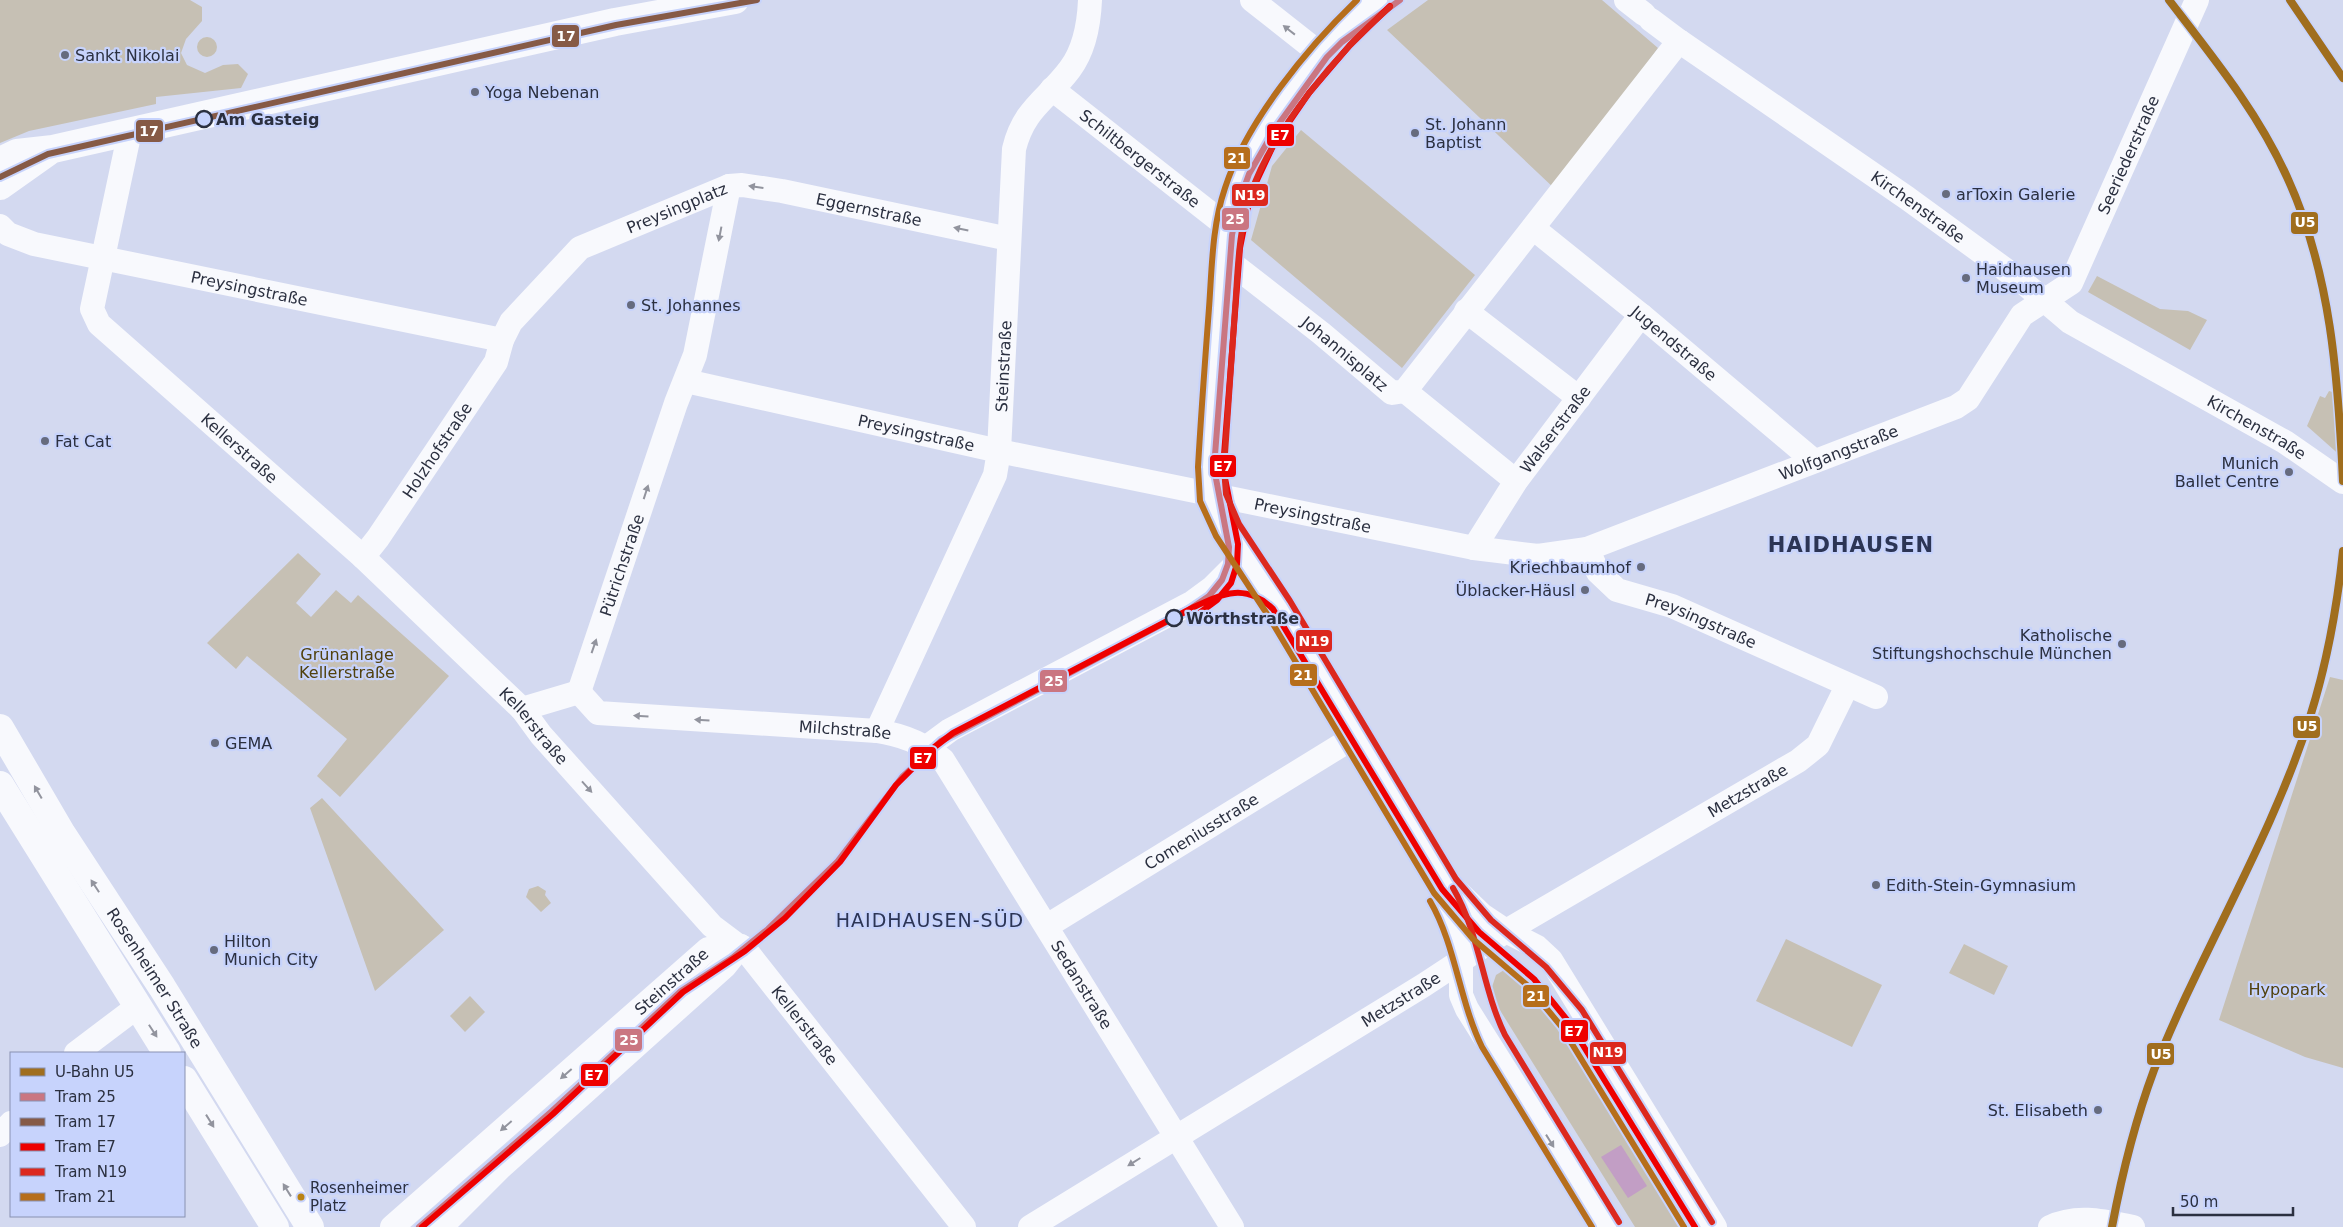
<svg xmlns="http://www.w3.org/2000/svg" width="2343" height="1227" font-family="'DejaVu Sans',sans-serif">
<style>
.green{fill:#c6c0b4}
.water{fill:#c29ec5}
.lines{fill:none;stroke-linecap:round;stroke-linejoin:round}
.minor{stroke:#f8f9fd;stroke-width:24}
.major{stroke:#f8f9fd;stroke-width:28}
.tram-1-casing{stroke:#c7d3fc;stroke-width:10}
.tram-2-casing{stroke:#c7d3fc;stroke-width:10}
.tram-3-casing{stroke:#c7d3fc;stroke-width:10}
.tram-4-casing{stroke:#c7d3fc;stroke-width:10}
.tram-5-casing{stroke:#c7d3fc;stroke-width:10}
.tram-1{stroke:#ca7681;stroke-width:6}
.tram-2{stroke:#865a46;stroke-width:6}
.tram-3{stroke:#e00;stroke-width:6}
.tram-4{stroke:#dc281e;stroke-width:6}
.tram-5{stroke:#b66e1c;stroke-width:6}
.metro-1-casing{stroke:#c7d3fc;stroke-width:11}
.metro-1{stroke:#a06e1e;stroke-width:8}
.oneway{fill:#92949e}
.poi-dot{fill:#666b7e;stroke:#c7d3fc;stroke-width:2}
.stop-dot{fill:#c7d3fc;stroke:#2b3040;stroke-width:2.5}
.bus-dot{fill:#ba8313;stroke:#c7d3fc;stroke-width:2}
.labels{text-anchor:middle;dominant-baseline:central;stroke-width:4.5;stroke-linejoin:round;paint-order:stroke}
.bus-label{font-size:15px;fill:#2b3040;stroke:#c7d3fc;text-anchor:start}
.poi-label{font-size:16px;fill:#2b3040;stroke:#c7d3fc;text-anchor:start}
.stop-label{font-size:16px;font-weight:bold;fill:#2b3040;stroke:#c7d3fc;text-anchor:start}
.street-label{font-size:16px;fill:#2b3040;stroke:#c7d3fc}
.park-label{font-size:16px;fill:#51410d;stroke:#c7d3fc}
.quarter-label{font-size:19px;letter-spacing:1px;fill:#2c3555;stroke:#c7d3fc}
.district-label{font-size:21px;font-weight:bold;letter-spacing:1px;fill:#2c3555;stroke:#c7d3fc}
.line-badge{stroke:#c7d3fc;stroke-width:2}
.badge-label{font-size:14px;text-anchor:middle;font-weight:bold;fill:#fff}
</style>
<rect width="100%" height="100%" fill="#d3d9f0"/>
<!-- green -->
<path class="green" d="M0,0H190L202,7V21L186,39L181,53L187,65L205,73L223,65L238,64L248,74L241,88L156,97V104L29,131L0,143Z
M1428,0H1602L1658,48L1556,190L1387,30Z
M197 47a10 10 0 1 1 20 0a10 10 0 1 1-20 0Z
M1301,130L1475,275L1402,368L1251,240L1272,166Z
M2097,276L2160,309L2188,311L2207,320L2190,350L2088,292Z
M2329,391L2343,395V458L2307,426L2320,396L2325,398Z
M298,553L321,574L296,603L311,617L336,590L351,603L358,595L449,676L340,797L317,776L347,739L247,656L236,669L207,643Z
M2330,677L2343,680V1068L2305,1057L2219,1020Z
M322,798L444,930L375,991L310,808Z
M538,886L546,891L545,895L551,903L541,912L526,897L529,889Z
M1786,939L1882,985L1852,1047L1756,1001Z
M1964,944L2008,966L1994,995L1949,973Z
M1509,967L1518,968L1528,974L1686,1227H1635L1493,999L1491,990L1496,975Z
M470,996L485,1012L465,1032L450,1016Z"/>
<!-- water -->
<path class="water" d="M1621,1145L1647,1186L1628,1198L1601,1157Z"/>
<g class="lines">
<!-- minor -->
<g class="minor">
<path d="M1252,0L1323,56"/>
<path d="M1375,0C1348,22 1327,50 1306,77C1270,124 1239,169 1229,228L1211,474L1219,512L1228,531L1269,593L1439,874L1482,915L1506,931L1537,947L1551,960L1715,1227"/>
<path d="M1626,0L1644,14"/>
<path id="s1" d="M1651,20L1679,41L1907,198L2025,284L2070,322L2285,442L2343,482"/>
<path id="s2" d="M1052,89L1229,228"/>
<path id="s3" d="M130,131L92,309L99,324L363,557L522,709L541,735L712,926L748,953L964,1227"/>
<path id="s4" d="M0,226L8,234L34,244L502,340"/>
<path id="s5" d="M1533,228L1641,315L1814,461"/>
<path id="s6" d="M1226,259L1321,333L1392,393L1405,391L1679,41"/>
<path d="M1466,311L1579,398"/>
<path id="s7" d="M686,381L999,451L1474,548L1538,556L1587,549L1956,407L1968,399L2022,315L2071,283L2197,0"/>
<path d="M1405,391L1516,481"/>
<path id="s8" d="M1474,548L1516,481L1641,315"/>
<path id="s9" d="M1587,549L1598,572L1617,590L1672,606L1876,697"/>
<path id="s10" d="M363,557L378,538L496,362L502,340L511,322L580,248L729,186L742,185L782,191L1009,239"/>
<path id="s11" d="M579,692L598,713L877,731C903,735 924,743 943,760L1232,1227"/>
<path id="s12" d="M579,692L676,403L695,355L729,186"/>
<path d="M522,709L579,692"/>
<path id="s13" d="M877,731L995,475L999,451L1014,149C1024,108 1047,100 1070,69C1085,49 1089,24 1090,0"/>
<path d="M927,747L950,730L1193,602L1212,588L1244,556"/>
<path d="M1441,880L1461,941V995L1467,1009L1604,1227"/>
<path id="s14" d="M1047,926L1356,736"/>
<path d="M76,1053L137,1007"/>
<path d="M0,1135L11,1123"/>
<path id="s15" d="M392,1227L708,949L741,946"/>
<path d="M441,1227L501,1167L725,966L741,946"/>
<path id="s16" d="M1030,1227L1424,985L1506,931L1798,761L1818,745L1847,686"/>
<path d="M2050,1227C2077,1214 2104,1221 2133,1227"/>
</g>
<!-- major -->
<g class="major">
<path d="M0,161L17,153L53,149L615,22L735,0"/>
<path d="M0,186L48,152"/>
<path id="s17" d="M0,728L62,834L162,987L310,1227"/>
<path d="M0,785L167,1053"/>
<path d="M184,1080L275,1227"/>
</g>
<!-- tram-1 casing -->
<g class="tram-1-casing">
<path id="tram-1" d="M419,1227L552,1111L681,991L732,958L768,929L837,862L902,777L941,741L1187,611L1209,596L1222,580L1228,564L1229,547L1214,468L1232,235L1239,202L1249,174L1275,129L1327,57L1342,42L1400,0"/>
</g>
<!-- tram-2 casing -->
<g class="tram-2-casing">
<path id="tram-2" d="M0,177L48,154L616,25L757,0"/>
</g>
<!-- tram-3 casing -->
<g class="tram-3-casing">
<path id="tram-3" d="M1194,617L1217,600L1231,583L1237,564L1238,544L1223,468L1240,248L1251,193L1274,144L1309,93L1350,45L1390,6
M422,1227L553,1114L683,992L745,951L785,918L840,862L896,785L932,749L953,733L1194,607C1224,593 1246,583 1273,609L1442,889L1479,932L1534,979L1568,1021L1695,1227"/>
</g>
<!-- tram-4 casing -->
<g class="tram-4-casing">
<path id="tram-4" d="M1390,7C1340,50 1272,130 1251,193C1238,231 1238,270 1235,309C1231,362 1228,415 1224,468L1226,494L1239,524L1290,601L1456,879L1491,920L1546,967L1582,1010L1712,1222
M1453,888C1480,934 1482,988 1505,1035L1619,1222"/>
</g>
<!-- tram-5 casing -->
<g class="tram-5-casing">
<path id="tram-5" d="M1357,0C1308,47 1246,122 1225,188C1212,226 1212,267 1209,308C1205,361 1201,414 1198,467L1200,501L1216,536L1267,614L1434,893L1473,939L1527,985L1561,1026L1684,1227
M1430,901C1456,946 1459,1000 1482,1047L1592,1227"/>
</g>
<!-- tram-1 -->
<use href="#tram-1" class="tram-1"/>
<!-- tram-2 -->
<use href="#tram-2" class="tram-2"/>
<!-- tram-3 -->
<use href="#tram-3" class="tram-3"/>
<!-- tram-4 -->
<use href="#tram-4" class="tram-4"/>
<!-- tram-5 -->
<use href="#tram-5" class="tram-5"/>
<!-- metro-1 casing -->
<g class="metro-1-casing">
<path id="metro-1" d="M2169,0C2212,56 2258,112 2287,177C2331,273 2338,377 2343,481
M2290,0L2343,78
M2112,1227C2122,1174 2135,1121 2154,1070C2201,951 2271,840 2310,717C2327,663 2337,608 2343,551"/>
</g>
<!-- metro-1 -->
<use href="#metro-1" class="metro-1"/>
</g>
<!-- one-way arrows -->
<defs><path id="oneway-solid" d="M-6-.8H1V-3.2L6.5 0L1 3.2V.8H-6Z" transform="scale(1.25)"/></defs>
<g class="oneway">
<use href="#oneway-solid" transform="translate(1289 30) rotate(-142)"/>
<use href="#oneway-solid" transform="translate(756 187) rotate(-172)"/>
<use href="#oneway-solid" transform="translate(961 229) rotate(-168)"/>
<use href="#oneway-solid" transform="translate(720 234) rotate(101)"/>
<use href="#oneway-solid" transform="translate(646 492) rotate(-72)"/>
<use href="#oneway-solid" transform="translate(594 646) rotate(-71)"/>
<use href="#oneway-solid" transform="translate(641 716) rotate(-176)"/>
<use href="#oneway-solid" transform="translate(702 720) rotate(-176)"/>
<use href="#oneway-solid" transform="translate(587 787) rotate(48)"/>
<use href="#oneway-solid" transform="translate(38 792) rotate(-120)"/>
<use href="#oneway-solid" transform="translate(95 886) rotate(-123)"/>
<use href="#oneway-solid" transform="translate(153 1031) rotate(57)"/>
<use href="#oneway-solid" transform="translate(566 1074) rotate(139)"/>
<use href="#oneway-solid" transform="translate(210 1121) rotate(58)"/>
<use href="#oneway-solid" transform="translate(506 1126) rotate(139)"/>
<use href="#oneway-solid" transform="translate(1550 1141) rotate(58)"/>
<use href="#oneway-solid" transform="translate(1134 1162) rotate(148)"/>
<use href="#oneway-solid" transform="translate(287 1190) rotate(-122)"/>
</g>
<!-- markers -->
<g class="poi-dot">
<circle cx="65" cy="55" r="5"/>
<circle cx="475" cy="92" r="5"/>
<circle cx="1415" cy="133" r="5"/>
<circle cx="1946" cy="194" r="5"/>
<circle cx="1966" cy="278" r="5"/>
<circle cx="631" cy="305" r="5"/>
<circle cx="45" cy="441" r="5"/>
<circle cx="2289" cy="472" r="5"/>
<circle cx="1641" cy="567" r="5"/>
<circle cx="1585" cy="590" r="5"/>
<circle cx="2122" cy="644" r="5"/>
<circle cx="215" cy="743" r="5"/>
<circle cx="1876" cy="885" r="5"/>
<circle cx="214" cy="950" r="5"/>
<circle cx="2098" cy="1110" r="5"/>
</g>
<g class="stop-dot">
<circle cx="204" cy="119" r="8"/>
<circle cx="1174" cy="618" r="8"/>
</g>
<circle class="bus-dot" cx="301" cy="1197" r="4.5"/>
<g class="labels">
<!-- bus labels -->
<g class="bus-label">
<text x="310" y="1188">Rosenheimer<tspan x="310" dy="18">Platz</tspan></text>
</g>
<!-- poi labels -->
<g class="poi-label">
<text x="75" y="55">Sankt Nikolai</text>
<text x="485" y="92">Yoga Nebenan</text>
<text x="1425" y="124">St. Johann<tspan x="1425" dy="18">Baptist</tspan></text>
<text x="1956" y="194">arToxin Galerie</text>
<text x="1976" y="269">Haidhausen<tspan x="1976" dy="18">Museum</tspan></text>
<text x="641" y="305">St. Johannes</text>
<text x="55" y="441">Fat Cat</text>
<text x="2279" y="463" text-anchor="end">Munich<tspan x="2279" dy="18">Ballet Centre</tspan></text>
<text x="1631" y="567" text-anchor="end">Kriechbaumhof</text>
<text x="1575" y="590" text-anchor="end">Üblacker-Häusl</text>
<text x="2112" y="635" text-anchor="end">Katholische<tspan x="2112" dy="18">Stiftungshochschule München</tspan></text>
<text x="225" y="743">GEMA</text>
<text x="1886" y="885">Edith-Stein-Gymnasium</text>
<text x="224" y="941">Hilton<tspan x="224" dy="18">Munich City</tspan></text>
<text x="2088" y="1110" text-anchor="end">St. Elisabeth</text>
</g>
<!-- stop labels -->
<g class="stop-label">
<text x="216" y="119">Am Gasteig</text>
<text x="1186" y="618">Wörthstraße</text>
</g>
<!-- street labels -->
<g class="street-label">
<text stroke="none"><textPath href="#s7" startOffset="1628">Seeriederstraße</textPath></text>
<text stroke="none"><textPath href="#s2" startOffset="112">Schiltbergerstraße</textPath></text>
<text stroke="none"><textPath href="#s1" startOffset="326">Kirchenstraße</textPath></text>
<text stroke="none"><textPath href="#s10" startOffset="684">Eggernstraße</textPath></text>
<text stroke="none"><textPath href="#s10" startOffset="485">Preysingplatz</textPath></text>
<text stroke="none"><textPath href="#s4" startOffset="259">Preysingstraße</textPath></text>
<text stroke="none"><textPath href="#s5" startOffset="182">Jugendstraße</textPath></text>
<text stroke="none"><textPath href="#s6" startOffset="152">Johannisplatz</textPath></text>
<text stroke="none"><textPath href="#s13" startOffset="391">Steinstraße</textPath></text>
<text stroke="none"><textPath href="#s1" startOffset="731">Kirchenstraße</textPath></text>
<text stroke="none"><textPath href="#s8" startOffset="144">Walserstraße</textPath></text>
<text stroke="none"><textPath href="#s7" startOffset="236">Preysingstraße</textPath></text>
<text stroke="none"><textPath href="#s3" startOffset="386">Kellerstraße</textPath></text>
<text stroke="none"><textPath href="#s10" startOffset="130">Holzhofstraße</textPath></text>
<text stroke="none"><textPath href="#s7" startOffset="1189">Wolfgangstraße</textPath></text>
<text stroke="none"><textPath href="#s7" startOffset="641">Preysingstraße</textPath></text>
<text stroke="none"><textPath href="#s12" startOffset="134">Pütrichstraße</textPath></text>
<text stroke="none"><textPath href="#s9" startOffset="141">Preysingstraße</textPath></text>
<text stroke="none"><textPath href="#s3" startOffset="791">Kellerstraße</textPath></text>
<text stroke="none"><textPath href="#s11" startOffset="276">Milchstraße</textPath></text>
<text stroke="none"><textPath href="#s16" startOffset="840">Metzstraße</textPath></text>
<text stroke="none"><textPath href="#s14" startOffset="181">Comeniusstraße</textPath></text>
<text stroke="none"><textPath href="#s17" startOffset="294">Rosenheimer Straße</textPath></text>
<text stroke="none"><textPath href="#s15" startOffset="372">Steinstraße</textPath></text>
<text stroke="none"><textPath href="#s11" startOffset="645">Sedanstraße</textPath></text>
<text stroke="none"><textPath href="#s16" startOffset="435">Metzstraße</textPath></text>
<text stroke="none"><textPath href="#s3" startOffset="1196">Kellerstraße</textPath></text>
</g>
<!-- park labels -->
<g class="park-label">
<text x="347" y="654">Grünanlage<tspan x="347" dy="18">Kellerstraße</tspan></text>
<text x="2287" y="989">Hypopark</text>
</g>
<!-- quarter labels -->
<g class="quarter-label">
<text x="930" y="920">HAIDHAUSEN-SÜD</text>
</g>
<!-- district labels -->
<g class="district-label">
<text x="1851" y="545">HAIDHAUSEN</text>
</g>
</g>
<g class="line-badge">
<rect x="551" y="24" width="29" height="24" rx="5" fill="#865a46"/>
<rect x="135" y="119" width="29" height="24" rx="5" fill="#865a46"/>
<rect x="1266" y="123" width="29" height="24" rx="5" fill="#e00"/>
<rect x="1223" y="146" width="28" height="24" rx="5" fill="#b66e1c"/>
<rect x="1231" y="183" width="38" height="24" rx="5" fill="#dc281e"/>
<rect x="1221" y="207" width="29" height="24" rx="5" fill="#ca7681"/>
<rect x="2290" y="211" width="29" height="24" rx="5" fill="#a06e1e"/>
<rect x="1209" y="454" width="28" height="24" rx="5" fill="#e00"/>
<rect x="1295" y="629" width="38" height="24" rx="5" fill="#dc281e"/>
<rect x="1289" y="663" width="29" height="24" rx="5" fill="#b66e1c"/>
<rect x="1039" y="669" width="29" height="24" rx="5" fill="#ca7681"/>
<rect x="2292" y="715" width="29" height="24" rx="5" fill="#a06e1e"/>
<rect x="909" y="746" width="28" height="24" rx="5" fill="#e00"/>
<rect x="1522" y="984" width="28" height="24" rx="5" fill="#b66e1c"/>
<rect x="1560" y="1019" width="29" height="24" rx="5" fill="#e00"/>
<rect x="614" y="1028" width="29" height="24" rx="5" fill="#ca7681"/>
<rect x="1589" y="1041" width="38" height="24" rx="5" fill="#dc281e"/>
<rect x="2146" y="1042" width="29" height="24" rx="5" fill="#a06e1e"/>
<rect x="580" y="1063" width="29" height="24" rx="5" fill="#e00"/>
</g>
<g class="badge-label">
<text x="566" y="41">17</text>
<text x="149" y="136">17</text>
<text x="1280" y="140">E7</text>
<text x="1237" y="163">21</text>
<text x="1250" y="200">N19</text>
<text x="1235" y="224">25</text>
<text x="2305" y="227">U5</text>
<text x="1223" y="471">E7</text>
<text x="1314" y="646">N19</text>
<text x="1303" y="680">21</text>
<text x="1054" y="686">25</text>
<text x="2307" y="731">U5</text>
<text x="923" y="763">E7</text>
<text x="1536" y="1001">21</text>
<text x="1574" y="1036">E7</text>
<text x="629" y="1045">25</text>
<text x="1608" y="1057">N19</text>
<text x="2161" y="1059">U5</text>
<text x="594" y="1080">E7</text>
</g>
<!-- legend -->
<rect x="10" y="1052" width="175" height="165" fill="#c7d3fc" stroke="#8992b1"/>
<rect x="20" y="1068" width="25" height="8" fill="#a06e1e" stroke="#8992b1"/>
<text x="55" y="1077" font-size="15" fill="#2b3040">U-Bahn U5</text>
<rect x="20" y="1093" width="25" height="8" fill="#ca7681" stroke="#8992b1"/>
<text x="55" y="1102" font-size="15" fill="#2b3040">Tram 25</text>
<rect x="20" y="1118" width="25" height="8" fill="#865a46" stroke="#8992b1"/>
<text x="55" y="1127" font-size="15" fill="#2b3040">Tram 17</text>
<rect x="20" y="1143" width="25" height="8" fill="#ee0000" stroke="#8992b1"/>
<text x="55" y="1152" font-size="15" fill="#2b3040">Tram E7</text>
<rect x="20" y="1168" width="25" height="8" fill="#dc281e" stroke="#8992b1"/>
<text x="55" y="1177" font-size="15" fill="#2b3040">Tram N19</text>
<rect x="20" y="1193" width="25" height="8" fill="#b66e1c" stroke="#8992b1"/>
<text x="55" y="1202" font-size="15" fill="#2b3040">Tram 21</text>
<!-- scale -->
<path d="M2173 1207v8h120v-8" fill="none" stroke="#2b3040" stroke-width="2.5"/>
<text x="2180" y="1207" font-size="15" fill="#2b3040" stroke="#c7d3fc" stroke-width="4" paint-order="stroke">50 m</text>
</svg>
